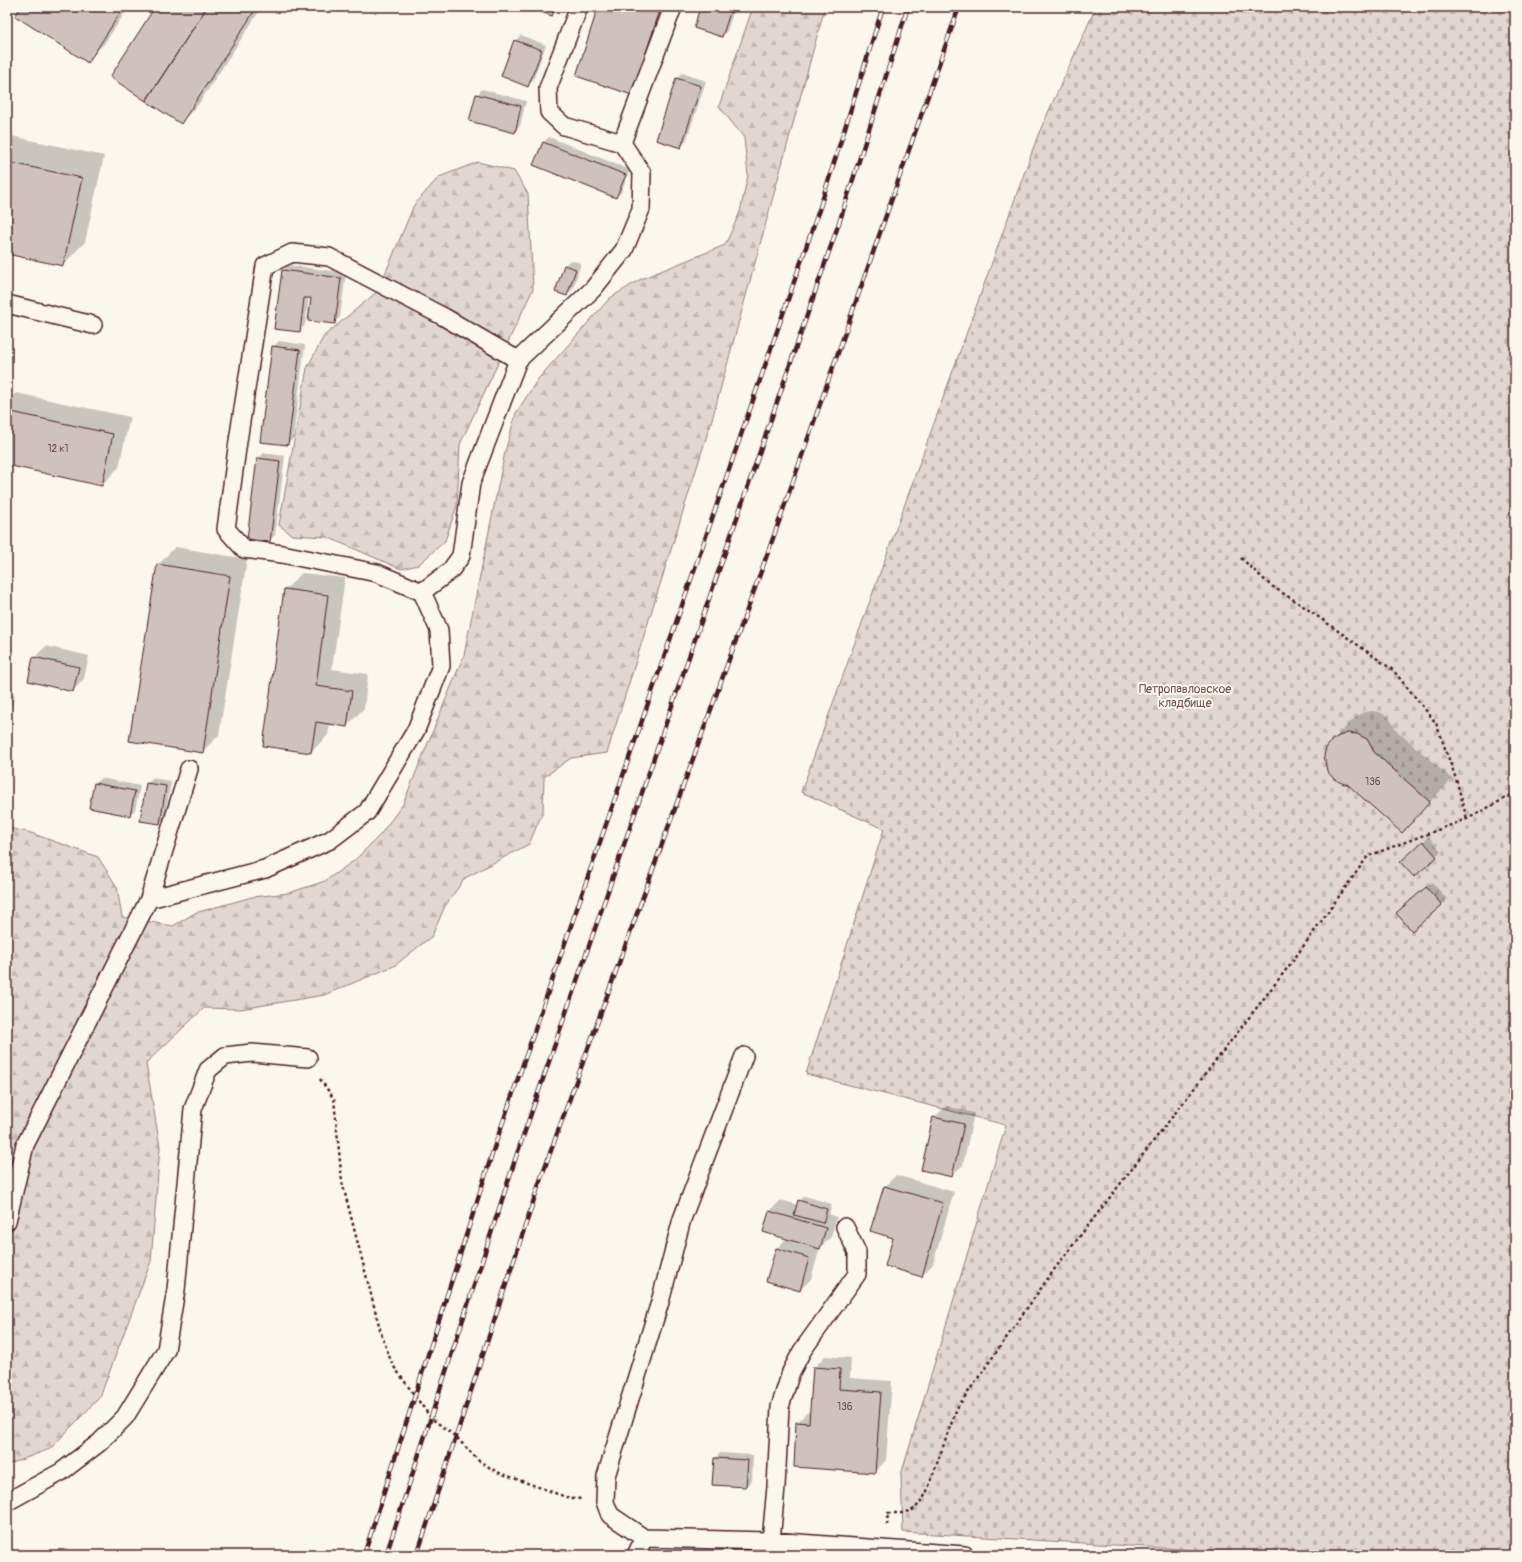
<svg xmlns="http://www.w3.org/2000/svg" width="1522" height="1562" font-family="Pangolin,sans-serif">
<style>
.forest{fill:url(#forest-firs);stroke:#967b7e}
.cemetery{fill:url(#cemetery-stones);stroke:#967b7e}
.shadow{fill:#0003}
.building{fill:#cfc2bc;stroke:#4a1f2b}
.lines{fill:none;stroke-linecap:round;stroke-linejoin:round}
.service-casing{stroke:#4a1f2b;stroke-width:20}
.path{stroke:#4a1f2b;stroke-width:2.5;stroke-dasharray:3 3;stroke-linecap:butt}
.service{stroke:#fbf7ec;stroke-width:17}
.rail-casing{stroke:#4a1f2b;stroke-width:4.5}
.rail{stroke:#fbf7ec;stroke-width:3;stroke-dasharray:9;stroke-linecap:butt}
.labels{text-anchor:middle;dominant-baseline:central;stroke-width:4;stroke-linejoin:round;paint-order:stroke}
.number-label{font-size:10px;fill:#6b484f}
.park-label{font-size:12px;fill:#704d54;stroke:#fbf7ec}
</style>
<defs>
<pattern id="forest-firs" width="22" height="20" patternUnits="userSpaceOnUse"><rect width="22" height="20" fill="#e2d7d0"/><path d="M5 1l3.5 6h-7zM16 11l3.5 6h-7z" fill="#c3b8b3"/></pattern>
<pattern id="cemetery-stones" width="16" height="16" patternUnits="userSpaceOnUse"><rect width="16" height="16" fill="#e2d7d0"/><path d="M2 7V4a2 2 0 0 1 4 0v3zM10 15v-3a2 2 0 0 1 4 0v3z" fill="#c3b8b3"/></pattern>
</defs>
<rect width="100%" height="100%" fill="#fbf7ec"/>
<filter id="ink" filterUnits="userSpaceOnUse"><feTurbulence type="fractalNoise" baseFrequency=".025" numOctaves="2"/><feDisplacementMap in="SourceGraphic" scale="8" xChannelSelector="R" yChannelSelector="G"/><feConvolveMatrix kernelMatrix="1 2 1 2 8 2 1 2 1" color-interpolation-filters="sRGB"/></filter>
<g filter="url(#ink)">
<!-- forest -->
<path class="forest" d="M753,7H825L713,416L607,753L571,758L544,777L543,811L529,844L465,878L445,906L432,936L394,966L324,995L241,1009L204,1008L146,1063L160,1147L151,1261L100,1397L50,1449L7,1465V828L28,832L98,857L117,887L122,917L173,926L195,913L252,897L289,893L325,881L355,860L380,835L403,804L464,655L505,452L516,413L538,379L610,298L641,279L725,245L740,212L748,175L744,138L719,106Z
M478,162L514,171L528,194L533,289L460,444L457,505L445,541L418,565L401,569L327,537L292,535L279,525L307,368L324,336L378,291L414,205L439,177Z"/>
<!-- cemetery -->
<path class="cemetery" d="M1096,7H1515V1555H1277L903,1532L901,1475L1006,1125L806,1074L884,829L801,792L1038,135Z"/>
<!-- shadow -->
<path class="shadow" d="M22,7H129L104,44L87,61Z
M157,7H262L198,105L181,122Z
M530,7H558L552,15Z
M600,7H664L637,88Z
M701,7H735L727,31L722,36Z
M521,35L546,45L533,80L528,85L515,41Z
M682,73L706,81L686,142L680,147L677,78Z
M482,89L526,101L520,126L514,132L477,95Z
M7,135L104,156L85,242L63,265L7,253Z
M549,137L630,170L621,192L616,197L543,143Z
M570,260L581,263L573,289L567,294L565,265Z
M288,265L346,273L340,317L334,323L312,298L309,297L305,325L300,331L283,270Z
M279,341L305,345L293,439L287,444L273,347Z
M16,393L130,417L119,467L102,485L7,464V401Z
M264,453L285,456L275,535L269,541L258,459Z
M175,547L247,559L219,735L202,752L158,565Z
M302,573L345,578L332,669L368,674L364,708L347,726L330,723L328,735L311,752L285,590Z
M46,646L89,656L84,679L73,691L34,658Z
M7,693L15,695L7,724Z
M1371,711L1379,712L1389,717L1396,730L1452,779L1402,831L1332,741L1355,718L1362,713Z
M101,778L140,786L135,810L129,815L90,807L95,783Z
M152,778L171,781L165,818L160,823L147,784Z
M1429,837L1441,851L1436,856H1407Z
M1432,882L1447,899L1441,904L1403,908Z
M946,1106L974,1113L963,1165L951,1176L934,1118Z
M896,1175L954,1192L933,1264L922,1276L894,1237L872,1231L885,1186Z
M805,1196L832,1204L829,1214L837,1217L831,1237L820,1248L811,1279L800,1290L776,1249L787,1238L770,1211L781,1200L798,1205L799,1201Z
M825,1356L851,1358L850,1378L892,1381L886,1460L875,1472L797,1422L809,1411H811L814,1368Z
M720,1453L753,1455L752,1481L746,1486L715,1458Z"/>
<!-- building -->
<path class="building" d="M21,7H124L88,63L15,16Z
M155,7H207L146,101L110,77Z
M207,7H257L181,124L146,101Z
M527,7H555L552,16Z
M598,7H661L632,95L576,76Z
M700,7H732L722,37L694,28Z
M514,40L542,50L528,87L501,76Z
M676,78L701,86L681,148L656,140Z
M476,94L521,106L515,133L469,121Z
M543,142L626,175L616,198L533,165Z
M7,162L82,178L63,266L7,254Z
M564,265L576,269L567,296L555,292Z
M282,270L341,278L335,324L308,321L311,298H304L300,332L274,329Z
M272,346L300,350L288,445L260,442Z
M7,411L113,434L102,486L7,465Z
M257,458L280,461L270,542L247,539Z
M157,564L230,576L203,753L129,741Z
M284,589L328,595L316,686L352,691L347,727L316,722L311,753L263,746Z
M33,657L79,667L73,692L28,681Z
M1348,733L1357,734L1367,739L1374,752L1430,802L1402,833L1347,784H1344L1334,779L1327,771L1324,755L1326,748L1332,740L1339,736Z
M94,783L135,791L130,816L89,808Z
M146,783L166,786L160,824L140,821Z
M1423,841L1437,857L1414,877L1400,862Z
M1426,887L1442,905L1412,931L1396,913Z
M933,1117L964,1124L952,1177L921,1170Z
M884,1186L943,1203L922,1277L885,1266L893,1238L870,1231Z
M798,1200L827,1209L823,1223L794,1215Z
M769,1211L826,1228L820,1249L763,1232Z
M776,1248L809,1258L800,1291L766,1281Z
M813,1367L840,1369L839,1389L881,1392L875,1473L794,1467L796,1422L809,1423Z
M714,1458L748,1460L746,1487L712,1485Z"/>
<g class="lines">
<!-- service casing -->
<g class="service-casing">
<path id="service" d="M622,143L673,7
M7,304L93,325
M518,360L593,289L624,250L641,209L642,173L622,143L564,126L549,112L548,88L579,7
M149,899L265,869L330,840L367,812L416,730L441,666L439,630L422,592L377,573L282,554L244,549L226,529L238,441L265,266L292,253L329,257L444,317L518,360L471,483L461,556L450,571L422,592
M744,1056L682,1219L660,1302L606,1476L605,1502L610,1515L644,1538L771,1541L965,1555
M7,1221L25,1145L149,899L189,769
M7,1502L61,1472L99,1443L125,1417L166,1350L176,1290L193,1109L208,1070L225,1056L252,1053L308,1058
M771,1541L776,1487L780,1407L791,1372L802,1351L857,1274V1252L845,1227
M636,1555L644,1538"/>
</g>
<!-- path -->
<path class="path" d="M1241,558L1270,585L1303,606L1393,670L1436,723L1456,779L1467,819
M320,1079L334,1099L342,1182L381,1333L392,1364L431,1418L456,1437L479,1461L497,1472L566,1497L581,1499
M887,1525L888,1513H902L915,1509L926,1494L957,1408L1056,1267L1292,962L1368,856L1467,819L1515,793"/>
<!-- service -->
<use href="#service" class="service"/>
<!-- rail casing -->
<g class="rail-casing">
<path id="rail" d="M364,1555L495,1145L820,207L883,7
M386,1555L516,1157L841,217L908,7
M417,1555L541,1178L776,530L959,7"/>
</g>
<!-- rail -->
<use href="#rail" class="rail"/>
</g>
</g>
<g class="labels">
<!-- number labels -->
<g class="number-label">
<text x="58" y="449">12 к1</text>
<text x="1373" y="782">136</text>
<text x="845" y="1407">136</text>
</g>
<!-- park labels -->
<g class="park-label">
<text x="1185" y="689">Петропавловское<tspan x="1185" dy="14">кладбище</tspan></text>
</g>
</g>
<!-- margin -->
<rect width="1522" height="1562" fill="none" stroke="#fbf7ec" stroke-width="24"/>
<rect x="12" y="12" width="1498" height="1538" fill="none" stroke="#4a1f2b" stroke-width="1.5" filter="url(#ink)"/>
</svg>
